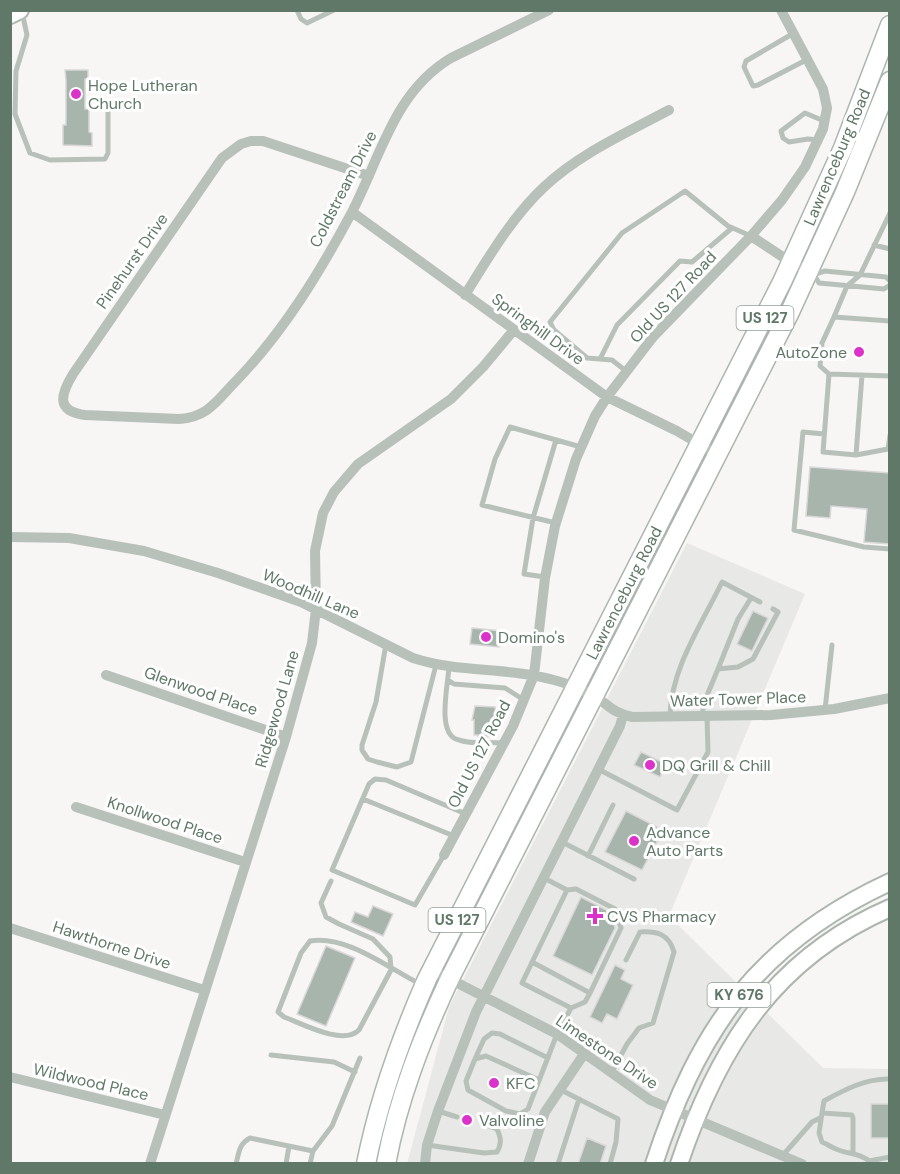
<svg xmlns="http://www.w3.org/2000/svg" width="900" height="1174" font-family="'DM Sans',sans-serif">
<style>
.built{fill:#e8e8e6}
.building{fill:#a8b5ac;stroke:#d9d7d8;stroke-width:1.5}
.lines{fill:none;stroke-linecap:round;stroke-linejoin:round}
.primary-casing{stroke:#acb6af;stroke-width:20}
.trunk-casing{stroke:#acb5af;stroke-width:21}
.service{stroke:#b7c1ba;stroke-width:5}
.minor{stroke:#b7c1ba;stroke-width:10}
.primary{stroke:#fff;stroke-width:16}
.trunk{stroke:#fff;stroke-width:18}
.poi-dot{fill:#db32ca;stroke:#fff;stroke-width:2}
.labels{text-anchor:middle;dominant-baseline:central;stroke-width:6;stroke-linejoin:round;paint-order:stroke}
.shield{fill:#fff;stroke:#8fa095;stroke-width:1.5}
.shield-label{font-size:15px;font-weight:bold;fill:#5f7867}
.poi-label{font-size:16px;fill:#5f7867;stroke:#fff;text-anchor:start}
.street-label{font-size:16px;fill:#5f7867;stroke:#fff}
</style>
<rect width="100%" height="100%" fill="#f8f5f5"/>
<!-- built -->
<path class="built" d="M687,543L805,594L669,916L823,1068L889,1069V1163L407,1164L449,1007Z"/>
<!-- building -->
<path class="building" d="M65,70H88V79H85V109H89V132L92,133V146L63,145V125H66V80Z
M810,467L890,473V544L864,542L867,509L831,506L830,518L806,516Z
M753,611L768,618L752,651L737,644Z
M472,628L501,631L499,647L470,644Z
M475,706L495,707L497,721H494L493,736L478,738V735H474V720H472Z
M641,752L666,764L660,777L634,765Z
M626,811L663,830L642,870L605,852Z
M581,897L610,912L615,928L592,975L553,956Z
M373,906L393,914L383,936L351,922L355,912L368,917Z
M326,946L355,958L326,1026L297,1014Z
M615,965L625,970L621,979L633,985L617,1019L607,1014L602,1023L590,1017Z
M871,1104H890V1138H871Z
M587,1138L606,1146L600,1164H578Z"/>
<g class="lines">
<!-- primary casing -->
<g class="primary-casing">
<path id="primary" d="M10,15L20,10
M654,1164C698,1029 758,943 890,882
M679,1164C718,1048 774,958 890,908"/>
</g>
<!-- trunk casing -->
<g class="trunk-casing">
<path id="trunk" d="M366,1164C379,1099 401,1038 427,979L782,282L843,148L890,25
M386,1164C398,1099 422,1038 450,978L789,314L845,192L890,81"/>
</g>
<!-- service -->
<path class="service" d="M297,10L301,19L307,23L334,10
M22,12L27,35L16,71L15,114L30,153L50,160L105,159L108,153V103
M794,33L746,61L744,67L752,84L753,86L758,85L808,59
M818,140L808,139L789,142L783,138L781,131L805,113L824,121
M874,245L890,249
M813,273L819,283L884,289L890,285
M815,274L825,271L886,277L890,281
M834,317L847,286L860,275L890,213
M600,359L617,325L680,261L692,262L732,228
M626,371L612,360L587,358L554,330L550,322L622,233L685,191L728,226L751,236
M829,374L890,376
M824,434L803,432L794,530L864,547L890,549
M890,435L888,449L890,450
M888,449L856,455L823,452L829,374L820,366L822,343L834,317L890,321
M856,455L862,375
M556,523L482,505L495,459L510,427L581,447
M545,577L524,574L533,518L556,440
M386,644L376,702L362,745V750L368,759L377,762L397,767L411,762L436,665
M449,667C448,685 437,731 456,739C470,745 489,742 504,743
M718,669L738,619L751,598
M448,680L454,684L505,688L524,700
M825,710L832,645
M670,716C671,668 702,624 722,582L760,602
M703,716V705L718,669L738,667L753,659L778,612L773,609
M598,769L677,810L708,752L707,716
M363,799L454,836
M562,842L634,879
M444,855L415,905L332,870L369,784L375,779L386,780L466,814
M588,856L613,805
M331,881L321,903L326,917L339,924L373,939L390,957L391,970L359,1030C343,1046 303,1024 284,1017L278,1012L301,953L310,941C347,935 388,968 420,984
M567,890L576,889L615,909L621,928L590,993
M532,962L590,993L585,1002L571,1008
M271,1055L334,1062L355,1072
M475,1059L484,1039L492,1033L500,1034L548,1058
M612,1072L627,1044L639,1028L653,1023L674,952C669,934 657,931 640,932L626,960
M539,1080L486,1056L475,1059L466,1081L468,1090L506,1111L520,1114L528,1109L557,1034L571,1008L522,983L567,890L544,878
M561,1090L618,1119L616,1142L610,1164
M438,1111L457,1117
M822,1113L824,1101C844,1090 866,1078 890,1079
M427,1145L484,1153L497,1152C502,1143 501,1138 497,1129L483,1124
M853,1154V1118L852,1115L822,1113L819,1133L822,1142C827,1144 831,1147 836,1149C847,1154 860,1153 869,1161L868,1164
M783,1155L812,1122L820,1118
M869,1161L890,1157
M236,1164C239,1152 239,1144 250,1138L313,1151
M286,1164L289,1146
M310,1164L313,1151L332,1126L360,1058
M558,1164L579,1099"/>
<!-- minor -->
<path class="minor" d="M369,176L263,141H251L241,144L222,158L73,374C61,394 55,411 85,415L179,419C209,417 217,400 237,380C284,331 320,272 352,212C381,156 394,92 451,58L549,10
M352,212L607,397L677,431L718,455
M751,236L792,263L809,271
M465,295C488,258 512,217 544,187C579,154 626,133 669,110
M10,537L69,538L144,551L218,573L301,602L413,658C459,673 507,667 554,680C566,683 580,689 592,695C609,704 610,712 632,717L771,715L834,709L890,698
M106,675L286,737
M76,807L245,862
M444,855L513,726L534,675L545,578L555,526L576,459L595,416L607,397L653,337L751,236L782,200L805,167L823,129L827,108L823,89L781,10
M10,928L204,990
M432,970L557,1034L650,1100L802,1164
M10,1077L165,1115
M150,1164L286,737L312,643L316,609L315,551L323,513L334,492L358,464L451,399L483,367L513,331
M425,1164L427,1145L438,1111L476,1012L620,726L623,715
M528,1164L545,1112L584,1054"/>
<!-- primary -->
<use href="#primary" class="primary"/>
<!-- trunk -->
<use href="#trunk" class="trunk"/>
</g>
<!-- markers -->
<g class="poi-dot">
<circle cx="76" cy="94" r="6"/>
<circle cx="859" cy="352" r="6"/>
<circle cx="486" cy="637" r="6"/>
<circle cx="650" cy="765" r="6"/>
<circle cx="634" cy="841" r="6"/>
<path d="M592 907h6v6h6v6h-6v6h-6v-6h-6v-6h6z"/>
<circle cx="494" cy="1083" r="6"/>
<circle cx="467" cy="1120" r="6"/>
</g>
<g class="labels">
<!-- shield labels -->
<g class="shield">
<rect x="736.5" y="306" width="57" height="24" rx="4.5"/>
<rect x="428.5" y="908" width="57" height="24" rx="4.5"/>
<rect x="707.5" y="983" width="63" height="24" rx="4.5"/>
</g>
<g class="shield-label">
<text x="765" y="318">US 127</text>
<text x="457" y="920">US 127</text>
<text x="739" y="995">KY 676</text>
</g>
<!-- poi labels -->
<g class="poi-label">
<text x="88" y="85">Hope Lutheran<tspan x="88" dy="18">Church</tspan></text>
<text x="847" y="352" text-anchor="end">AutoZone</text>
<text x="498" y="637">Domino's</text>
<text x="662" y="765">DQ Grill &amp; Chill</text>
<text x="646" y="832">Advance<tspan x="646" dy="18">Auto Parts</tspan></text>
<text x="607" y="916">CVS Pharmacy</text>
<text x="506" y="1083">KFC</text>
<text x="479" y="1120">Valvoline</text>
</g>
<!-- street labels -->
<g class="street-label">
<text transform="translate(837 157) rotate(-67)">Lawrenceburg Road</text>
<text transform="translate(343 189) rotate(-63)">Coldstream Drive</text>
<text transform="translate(132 261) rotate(-55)">Pinehurst Drive</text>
<text transform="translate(673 297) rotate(-47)">Old US 127 Road</text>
<text transform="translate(538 329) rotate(36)">Springhill Drive</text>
<text transform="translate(624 593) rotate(-63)">Lawrenceburg Road</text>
<text transform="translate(311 594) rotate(23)">Woodhill Lane</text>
<text transform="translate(201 691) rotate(19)">Glenwood Place</text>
<text transform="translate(738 699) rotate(-2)">Water Tower Place</text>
<text transform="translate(277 709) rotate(-74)">Ridgewood Lane</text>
<text transform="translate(479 754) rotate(-63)">Old US 127 Road</text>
<text transform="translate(165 820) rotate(18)">Knollwood Place</text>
<text transform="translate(112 945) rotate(18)">Hawthorne Drive</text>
<text transform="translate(607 1052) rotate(34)">Limestone Drive</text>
<text transform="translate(91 1082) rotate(13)">Wildwood Place</text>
</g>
</g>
<!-- border -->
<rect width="900" height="1174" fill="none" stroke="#5f7867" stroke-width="24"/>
</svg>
